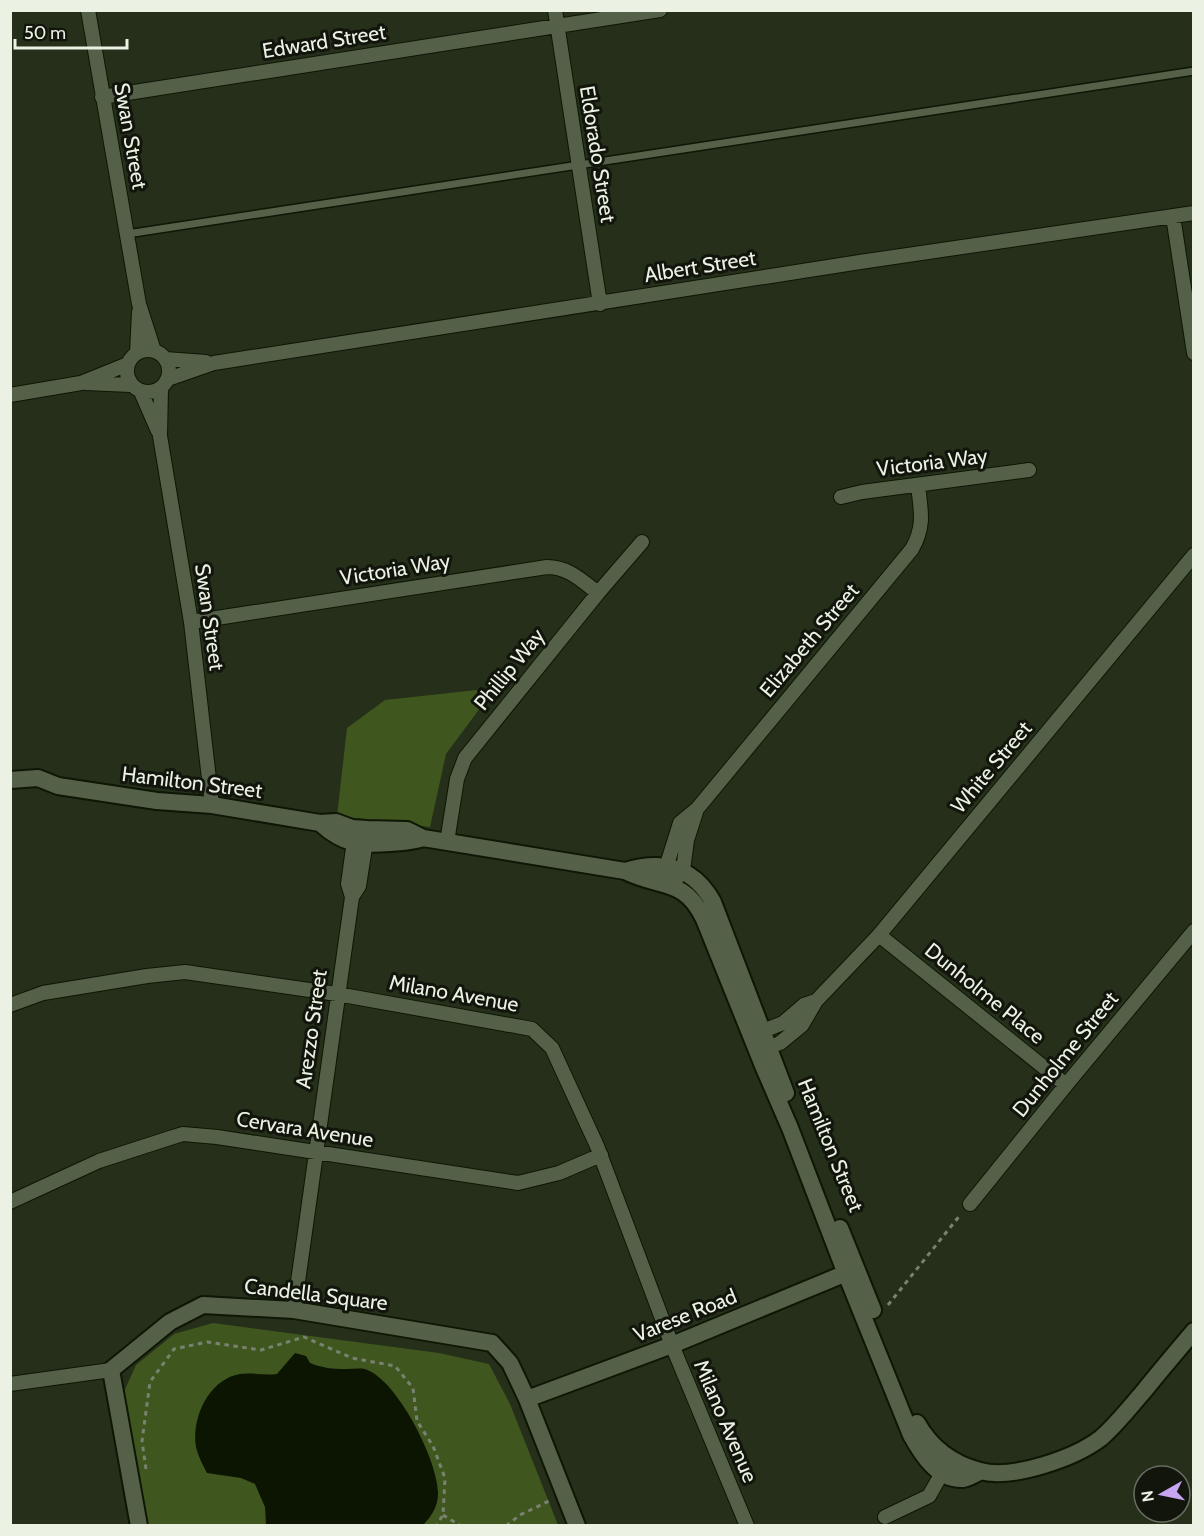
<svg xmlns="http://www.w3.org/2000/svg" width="1204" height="1536" font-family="Cabin,sans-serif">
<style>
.green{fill:#40561f}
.water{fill:#0c1402}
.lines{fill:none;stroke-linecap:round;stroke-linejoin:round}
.service-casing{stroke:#0e1604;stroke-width:10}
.minor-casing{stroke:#0e1604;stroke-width:16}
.tertiary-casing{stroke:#0e1604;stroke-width:20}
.path{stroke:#798270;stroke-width:3;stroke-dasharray:4.5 4.5;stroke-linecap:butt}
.service{stroke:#556049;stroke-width:7}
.minor{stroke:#556049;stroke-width:14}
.tertiary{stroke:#556049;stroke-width:16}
.labels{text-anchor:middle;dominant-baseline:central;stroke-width:6;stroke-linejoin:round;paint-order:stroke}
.street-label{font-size:21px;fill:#ebf2e4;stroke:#11150c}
</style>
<rect width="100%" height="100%" fill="#252f1a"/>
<!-- green -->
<path class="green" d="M495,688L446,754L430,827L337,816L347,728L385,700Z
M213,1323L439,1353L489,1364L510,1404L558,1525H143L122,1396L136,1365L174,1334Z"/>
<!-- water -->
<path class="water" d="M295,1353L306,1356L310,1363C322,1368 333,1369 346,1369C352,1369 359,1368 365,1369C397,1379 438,1461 438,1493C438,1506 432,1516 423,1525H266L265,1507L255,1484L241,1478L207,1473C203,1465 198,1456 196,1447C191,1418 209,1379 240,1374C251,1372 265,1376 277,1374Z"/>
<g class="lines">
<!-- service casing -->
<g class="service-casing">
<path id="service" d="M127,234L1194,71"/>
</g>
<!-- minor casing -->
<g class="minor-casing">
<path id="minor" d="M88,10L139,304L154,351
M555,10L600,304
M102,97L660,10
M1173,216L1194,353
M127 371a21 21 0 1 1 42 0a21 21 0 1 1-42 0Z
M137,353L139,312
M165,359L206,362
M168,379L214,363L860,262L1194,213
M86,383L131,385
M161,388L160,436L191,622L212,805
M141,392L158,431
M10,395L81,383L128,364
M841,497L862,492L1029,470
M191,622L547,567C569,567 582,581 598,593
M447,842L457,779L465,758L598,593L642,542
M677,878L683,870L687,840L697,809
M663,883L669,858L680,823L697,809L912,549C925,526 921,511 918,486
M352,897L348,884L355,834
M879,935L1066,1085
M10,1005L43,993L147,976L185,972L337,994L532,1029L552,1048L597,1146L672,1345L747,1526
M753,1035L783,1023L804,1005L816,1001
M761,1050L780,1043L802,1025L816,1001L879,935L1194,555
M10,1202L99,1161L170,1138L183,1134L217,1137L518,1183L559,1173L601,1155
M970,1204L1066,1085L1194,931
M294,1310L352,897L359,886L367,835
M10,1384L111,1370
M885,1517L929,1496L946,1466"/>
</g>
<!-- tertiary casing -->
<g class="tertiary-casing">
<path id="tertiary" d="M10,780L38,778L58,786L157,801L212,805L320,823L336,822L352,828L367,829L407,830L423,838L625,871C660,889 684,877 704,919L764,1068L790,1128L846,1274L911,1435C921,1453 937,1480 963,1479C969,1478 976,1474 981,1471
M320,823C344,845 359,845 390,843C402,842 412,842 423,838
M625,871C662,860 693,866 713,902L786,1093
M840,1228L873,1310
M527,1399L672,1345L856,1269
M917,1423C931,1448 952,1464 980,1471C1012,1480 1075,1458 1101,1438C1117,1424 1130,1407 1144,1391C1160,1371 1177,1351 1194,1331
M139,1526L111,1370L170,1322L203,1305L294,1310L492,1343L510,1363L527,1399L577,1526"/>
</g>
<!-- path -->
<path class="path" d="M888,1305L961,1214
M146,1469L142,1441L150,1382L174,1349L207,1342L261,1350L304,1337L352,1358L395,1366L413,1388L417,1421L433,1446L445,1478L443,1515L436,1526
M443,1515L461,1526
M506,1526L520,1515L549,1501"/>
<!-- service -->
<use href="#service" class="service"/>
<!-- minor -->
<use href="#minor" class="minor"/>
<!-- tertiary -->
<use href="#tertiary" class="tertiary"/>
</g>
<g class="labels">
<!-- street labels -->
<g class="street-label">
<text transform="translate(324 41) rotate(-9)">Edward Street</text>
<text transform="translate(131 136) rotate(80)">Swan Street</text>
<text transform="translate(598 154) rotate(81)">Eldorado Street</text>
<text transform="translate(700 266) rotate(-9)">Albert Street</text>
<text transform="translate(932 462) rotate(-7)">Victoria Way</text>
<text transform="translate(395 569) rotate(-9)">Victoria Way</text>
<text transform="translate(210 617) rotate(82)">Swan Street</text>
<text transform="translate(809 640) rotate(-50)">Elizabeth Street</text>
<text transform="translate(509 669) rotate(-51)">Phillip Way</text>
<text transform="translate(991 767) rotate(-50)">White Street</text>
<text transform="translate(192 782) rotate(7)">Hamilton Street</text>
<text transform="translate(454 993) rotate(10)">Milano Avenue</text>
<text transform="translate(985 993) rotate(39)">Dunholme Place</text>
<text transform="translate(311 1029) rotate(-82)">Arezzo Street</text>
<text transform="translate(1065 1054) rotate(-51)">Dunholme Street</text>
<text transform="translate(305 1129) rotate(9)">Cervara Avenue</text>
<text transform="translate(831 1145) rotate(68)">Hamilton Street</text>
<text transform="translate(316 1294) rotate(7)">Candella Square</text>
<text transform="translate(685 1315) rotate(-22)">Varese Road</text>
<text transform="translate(726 1421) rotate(67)">Milano Avenue</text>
</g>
</g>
<!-- border -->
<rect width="1204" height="1536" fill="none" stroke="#ebf2e4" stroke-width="24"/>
<!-- north arrow -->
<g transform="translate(1162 1494) rotate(261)"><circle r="28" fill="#11150c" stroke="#686d62" stroke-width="1.5"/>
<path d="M0-4.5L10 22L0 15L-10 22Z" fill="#c6a6f0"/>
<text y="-9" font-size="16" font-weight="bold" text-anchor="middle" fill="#ebf2e4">N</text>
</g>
<!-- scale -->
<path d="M15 39v9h112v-9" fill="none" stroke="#ebf2e4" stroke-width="3"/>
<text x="24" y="39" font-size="18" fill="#ebf2e4" stroke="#11150c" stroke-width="4.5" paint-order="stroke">50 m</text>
</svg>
